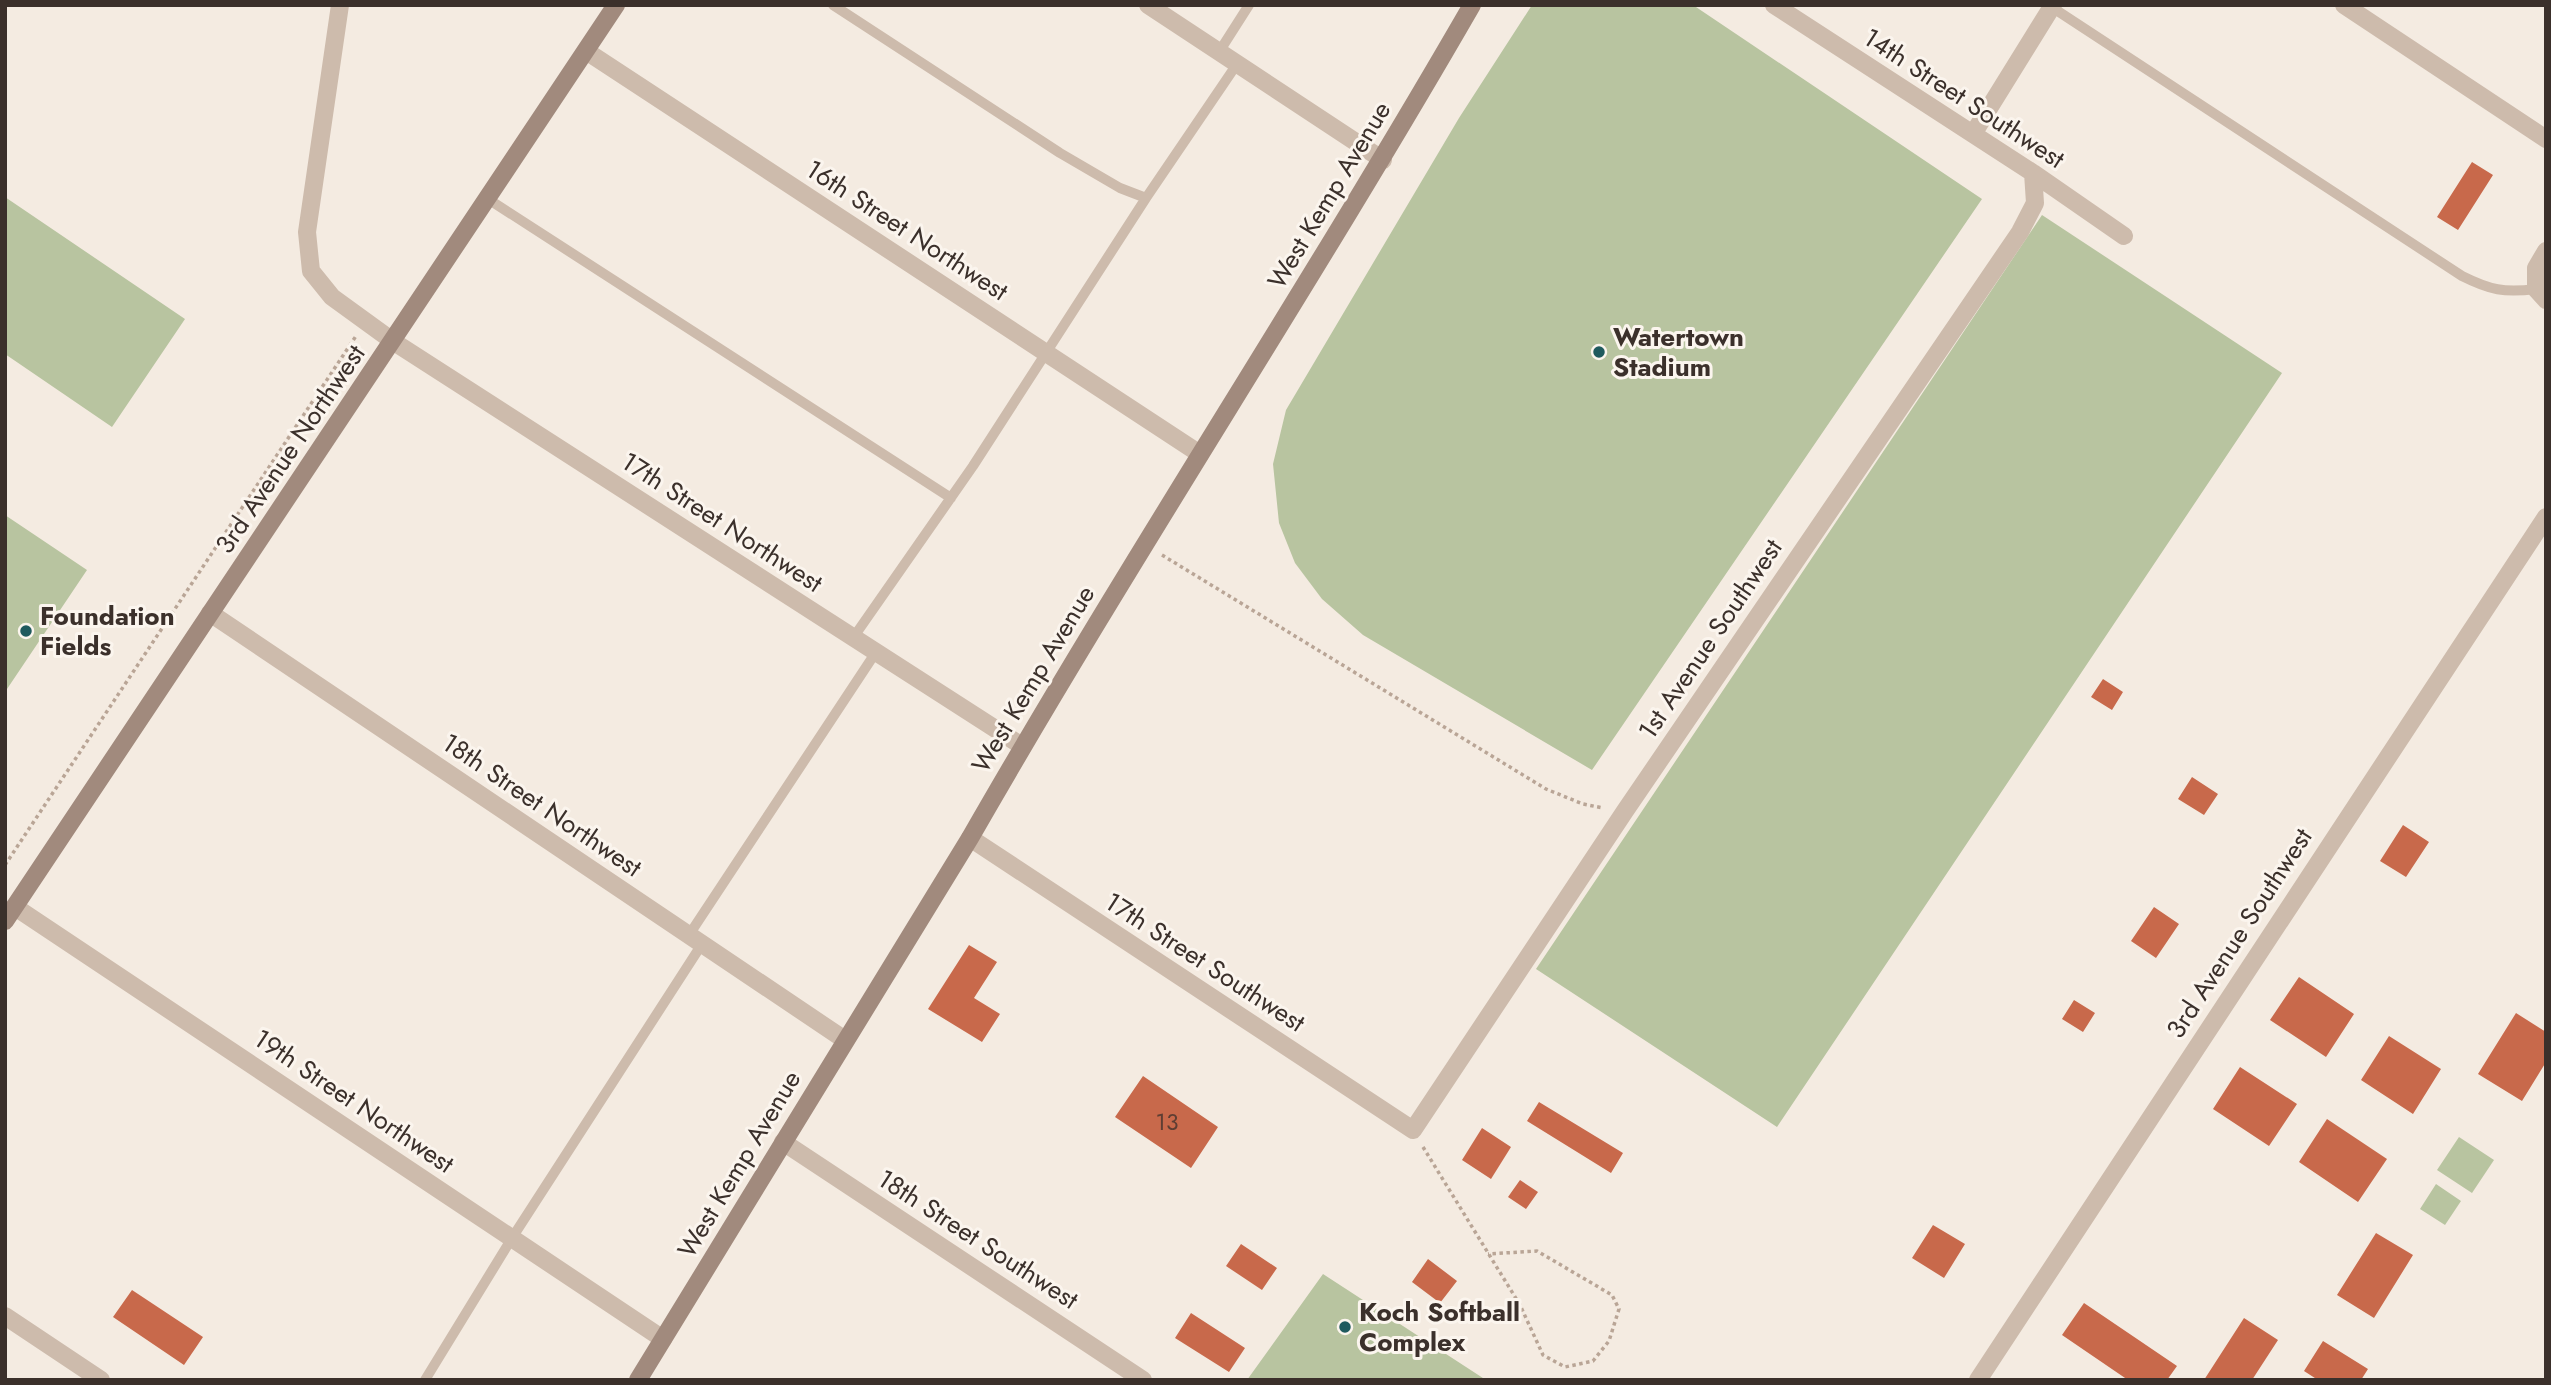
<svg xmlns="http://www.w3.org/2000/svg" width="2551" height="1385" font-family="Jost,sans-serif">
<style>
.green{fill:#b8c4a0}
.building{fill:#c8694b}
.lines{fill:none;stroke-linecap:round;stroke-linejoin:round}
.path{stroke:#b9a596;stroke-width:3.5;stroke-dasharray:3.5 3.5;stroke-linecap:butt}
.lane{stroke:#cdbbac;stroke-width:10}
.street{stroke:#cdbbac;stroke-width:18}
.secondary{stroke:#a18a7d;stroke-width:18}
.poi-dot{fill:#1f5a5e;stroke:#fbf5ee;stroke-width:2.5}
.labels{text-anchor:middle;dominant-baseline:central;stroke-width:6;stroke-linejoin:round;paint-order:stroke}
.number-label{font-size:23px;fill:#5e3e33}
.street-label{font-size:26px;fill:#3b302b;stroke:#fbf5ee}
.poi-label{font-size:26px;font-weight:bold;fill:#3b302b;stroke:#fbf5ee;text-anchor:start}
</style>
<rect width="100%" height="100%" fill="#f4ebe1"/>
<!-- green -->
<path class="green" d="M1532,5H1693L1982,199L1592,770L1363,635L1322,599L1295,563L1279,523L1273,464L1286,410L1459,118Z
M5,197L185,319L112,427L5,354Z
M2042,215L2282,373L1777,1127L1536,969Z
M5,515L87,570L5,692Z
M2459,1137L2494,1160L2472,1193L2437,1170Z
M2436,1184L2461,1201L2445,1225L2420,1209Z
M1323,1274L1486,1380H1247Z"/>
<!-- building -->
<path class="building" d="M2472,162L2493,175L2458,230L2437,217Z
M2103,679L2123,692L2112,710L2091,697Z
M2192,777L2218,794L2204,815L2178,799Z
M2403,825L2429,842L2406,877L2380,861Z
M2154,907L2179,924L2156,958L2131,941Z
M969,945L997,962L974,998L1000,1014L982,1042L928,1009Z
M2299,977L2354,1014L2326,1057L2270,1020Z
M2074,1000L2095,1013L2083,1032L2062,1019Z
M2516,1013L2546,1032V1062L2522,1101L2478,1074Z
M2389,1036L2441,1069L2413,1114L2361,1080Z
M2240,1067L2297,1104L2269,1146L2213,1109Z
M1143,1076L1218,1127L1191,1168L1115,1117Z
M1539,1102L1623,1153L1611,1173L1527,1121Z
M2327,1119L2387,1159L2358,1202L2299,1162Z
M1482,1128L1511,1147L1491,1179L1462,1160Z
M1520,1180L1538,1192L1526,1209L1508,1197Z
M1933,1225L1965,1244L1944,1278L1912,1258Z
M2376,1233L2413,1255L2374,1318L2337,1295Z
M1241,1244L1277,1268L1262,1290L1226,1266Z
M1428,1259L1457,1281L1440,1303L1412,1282Z
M132,1290L203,1337L184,1365L113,1317Z
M2084,1303L2177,1366L2167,1380H2128L2062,1335Z
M1191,1313L1245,1348L1229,1372L1175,1338Z
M2244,1318L2278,1340L2252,1380H2204Z
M2323,1341L2368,1369L2361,1380H2318L2304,1371Z"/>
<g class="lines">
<!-- path -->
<path class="path" d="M1162,555L1546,789L1583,804L1603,808
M5,865L356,336
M1423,1147L1520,1305L1543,1355L1565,1367L1593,1361L1609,1341L1619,1309L1612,1295L1537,1251L1488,1254"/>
<!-- lane -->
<path class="lane" d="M833,5L1060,153L1120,188L1146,198
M2050,6L2462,276C2490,290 2504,293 2536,289
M1219,52L1249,5
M488,199L951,498
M853,638L973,466L1146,198L1237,64
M689,935L876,652
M425,1380L512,1238L702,944"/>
<!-- street -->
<path class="street" d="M340,5L307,232L311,271L332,297L394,342L1022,746
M1148,5L1383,160
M1774,5L2033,173L2124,236
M2344,5L2546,139
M586,51L1200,454
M1973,134L2053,5
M2546,251L2536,268V289L2546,300
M210,613L845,1040
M970,838L1413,1130L1625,811L2020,232L2035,203L2033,173
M15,907L663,1339
M783,1142L1143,1380
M5,1316L101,1380
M1978,1380L2546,517"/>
<!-- secondary -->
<path class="secondary" d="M5,921C210,616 414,311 616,5
M638,1380L970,838C1131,557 1310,286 1472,5"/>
</g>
<!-- markers -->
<g class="poi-dot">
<circle cx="1599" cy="352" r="7"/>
<circle cx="26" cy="631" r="7"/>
<circle cx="1345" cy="1327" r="7"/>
</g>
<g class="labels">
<!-- number labels -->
<g class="number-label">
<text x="1167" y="1122">13</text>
</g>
<!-- street labels -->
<g class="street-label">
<text transform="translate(1964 98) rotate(33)">14th Street Southwest</text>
<text transform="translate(1329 195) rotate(-59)">West Kemp Avenue</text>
<text transform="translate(907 230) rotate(33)">16th Street Northwest</text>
<text transform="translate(290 449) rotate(-56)">3rd Avenue Northwest</text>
<text transform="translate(722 522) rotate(33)">17th Street Northwest</text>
<text transform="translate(1710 639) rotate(-56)">1st Avenue Southwest</text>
<text transform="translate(1033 679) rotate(-59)">West Kemp Avenue</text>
<text transform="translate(542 805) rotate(34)">18th Street Northwest</text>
<text transform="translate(2239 933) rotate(-57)">3rd Avenue Southwest</text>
<text transform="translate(1205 962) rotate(33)">17th Street Southwest</text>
<text transform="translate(354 1101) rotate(34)">19th Street Northwest</text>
<text transform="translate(739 1164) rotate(-59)">West Kemp Avenue</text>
<text transform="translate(978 1239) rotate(33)">18th Street Southwest</text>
</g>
<!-- poi labels -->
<g class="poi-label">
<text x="1613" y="337">Watertown<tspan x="1613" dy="30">Stadium</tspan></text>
<text x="40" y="616">Foundation<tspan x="40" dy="30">Fields</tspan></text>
<text x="1359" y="1312">Koch Softball<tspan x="1359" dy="30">Complex</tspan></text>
</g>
</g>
<!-- border -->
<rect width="2551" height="1385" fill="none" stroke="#3b302b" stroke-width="14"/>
</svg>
